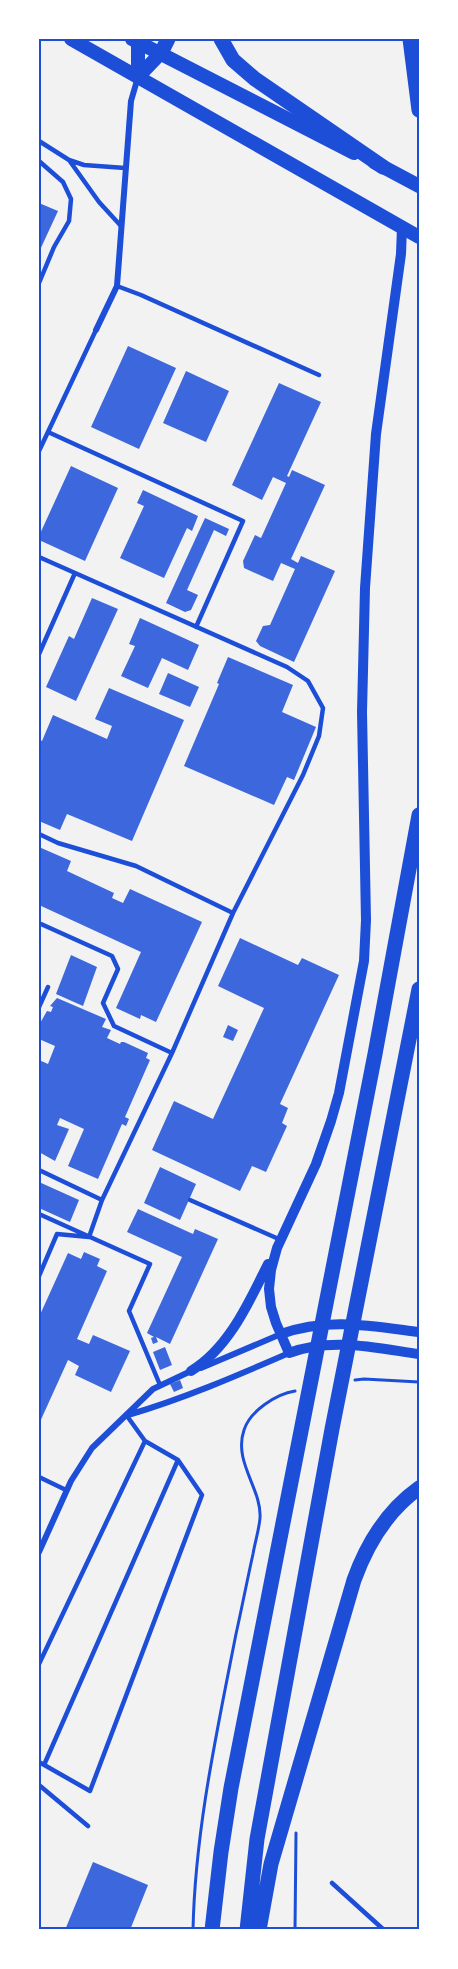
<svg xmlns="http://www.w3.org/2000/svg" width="458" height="1969" font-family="'Noto Serif',serif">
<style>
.building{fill:#3d67dc}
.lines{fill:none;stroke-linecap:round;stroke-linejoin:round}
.path{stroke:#1d4ed8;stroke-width:3}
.service{stroke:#1d4ed8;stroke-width:4.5}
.minor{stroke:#1d4ed8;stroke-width:6}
.tertiary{stroke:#1d4ed8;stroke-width:10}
.primary{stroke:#1d4ed8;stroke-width:14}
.motorway{stroke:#1d4ed8;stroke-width:15}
.neatline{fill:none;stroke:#1d4ed8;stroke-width:2}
</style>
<rect width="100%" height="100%" fill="#f2f2f2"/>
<!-- building -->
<path class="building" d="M39,203L58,211L39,252Z
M128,346L176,368L139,449L91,427Z
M186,371L229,391L206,442L163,423Z
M279,383L321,402L287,476L289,477L292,470L325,485L291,559L298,563L301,556L335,571L294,662L260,646L256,641L263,626L270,625L295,569L281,563L273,581L244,568L243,561L255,535L261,538L286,483L273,477L262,500L232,485Z
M71,466L118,488L85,561L39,540V536Z
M143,490L198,516L192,531L187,528L164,578L120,558L144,506L137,503Z
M205,518L229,529L226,536L214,530L187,590L198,595L191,610L185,612L166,603Z
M92,598L118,609L76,701L46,687L69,636L74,639Z
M140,618L199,645L188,670L162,658L148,688L121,676L135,646L129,644Z
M228,657L293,685L282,712L316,727L294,780L287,777L274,805L184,766L219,684L217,683Z
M168,673L199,687L190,707L159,694Z
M109,688L184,720L132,841L67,814L60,830L39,821L40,740L42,741L53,715L107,739L112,726L95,719Z
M39,847L71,861L67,871L114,893L112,898L123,903L130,889L202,922L156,1022L141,1015L140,1019L116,1008L141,952L39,905Z
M240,938L298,965L302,958L339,975L280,1104L288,1108L282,1123L287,1126L266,1172L252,1166L240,1191L152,1150L174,1101L213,1119L264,1008L218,986Z
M71,955L97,967L83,1006L56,994Z
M57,998L106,1019L102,1027L111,1030L107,1038L120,1044L121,1042H124L148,1053L146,1058L150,1060L125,1117L129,1119L126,1126L122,1124L98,1179L68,1166L84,1129L60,1118L57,1125L69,1129L55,1161L39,1152V1060L48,1064L55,1046L39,1039V1025L47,1011L51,1012L53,1007L50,1006Z
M228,1025L238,1030L233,1041L223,1037Z
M160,1167L196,1184L180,1220L144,1203Z
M39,1182L79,1200L70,1222L39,1208Z
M138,1209L193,1234L195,1229L218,1239L170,1344L156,1337L158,1342L153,1344L151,1338L154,1337L147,1333L182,1257L127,1232Z
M84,1252L100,1259L97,1266L107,1271L77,1339L89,1344L93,1335L130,1351L111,1392L75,1375L79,1366L68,1360L39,1424V1317L68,1253L81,1259Z
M165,1347L172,1365L160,1370L153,1352Z
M180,1380L183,1388L174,1392L170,1384Z
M93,1862L148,1885L130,1930H65Z"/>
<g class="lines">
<!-- path -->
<path class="path" d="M355,1380L364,1379L419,1382
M193,1930C195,1831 217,1731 236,1634C242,1607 247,1581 253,1554C255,1542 259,1530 260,1518C262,1489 233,1462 244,1430C250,1411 276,1394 295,1391
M295,1930L296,1833"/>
<!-- service -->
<path class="service" d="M39,141L69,160L84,165L125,168
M69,160L99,202L121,226
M39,161L63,182L71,199L69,221L54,247L39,283
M117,286L141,295L319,375
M48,432L243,521L196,627
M39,451L96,330
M39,557L287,667L308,681L323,708L319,736L303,775L233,913L172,1053L102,1200L89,1237L57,1234L39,1276
M39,654L75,573
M39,834L58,843L136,866L233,913
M41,924L112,956L118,969L103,1003L114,1026L172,1053
M39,1007L48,987
M39,1170L102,1200
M190,1200L281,1240
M39,1214L150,1264L129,1311L160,1385
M39,1477L66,1490
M39,1664L145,1441
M39,1762L90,1791L202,1495L178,1460L145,1441L127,1416
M44,1765L178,1460
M39,1785L88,1826
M332,1883L384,1930"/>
<!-- minor -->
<path class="minor" d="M96,330L117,286L131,101L138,77
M201,1368L281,1334
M128,1415C183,1399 236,1376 289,1353
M39,1552L71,1481L92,1448L153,1389L191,1371"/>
<!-- tertiary -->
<path class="tertiary" d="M402,227L401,254L376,434L365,588L362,712L366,920L364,961L339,1093L331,1121L316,1164L277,1248L271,1270L269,1289L271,1307L276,1323L289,1353C331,1337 376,1348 419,1354
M281,1334C327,1317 372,1326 419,1332
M191,1371C229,1348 249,1302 268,1264"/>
<!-- primary -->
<path class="primary" d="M71,39L419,237
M132,39L354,153
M138,42V77
M138,77L161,53
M374,162L419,186"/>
<!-- motorway -->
<path class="motorway" d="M221,39L233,60L255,79L383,167
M410,39L419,110
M138,42L139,39
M161,53L168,39
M212,1930L221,1852L231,1788L375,1054L419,815
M247,1930L257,1839L332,1429L419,989
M259,1930L271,1864L354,1580C367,1544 388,1510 419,1488"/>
</g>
<!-- border -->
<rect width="458" height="1969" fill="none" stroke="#ffffff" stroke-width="81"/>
<rect x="40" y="40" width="378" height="1888" class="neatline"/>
</svg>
